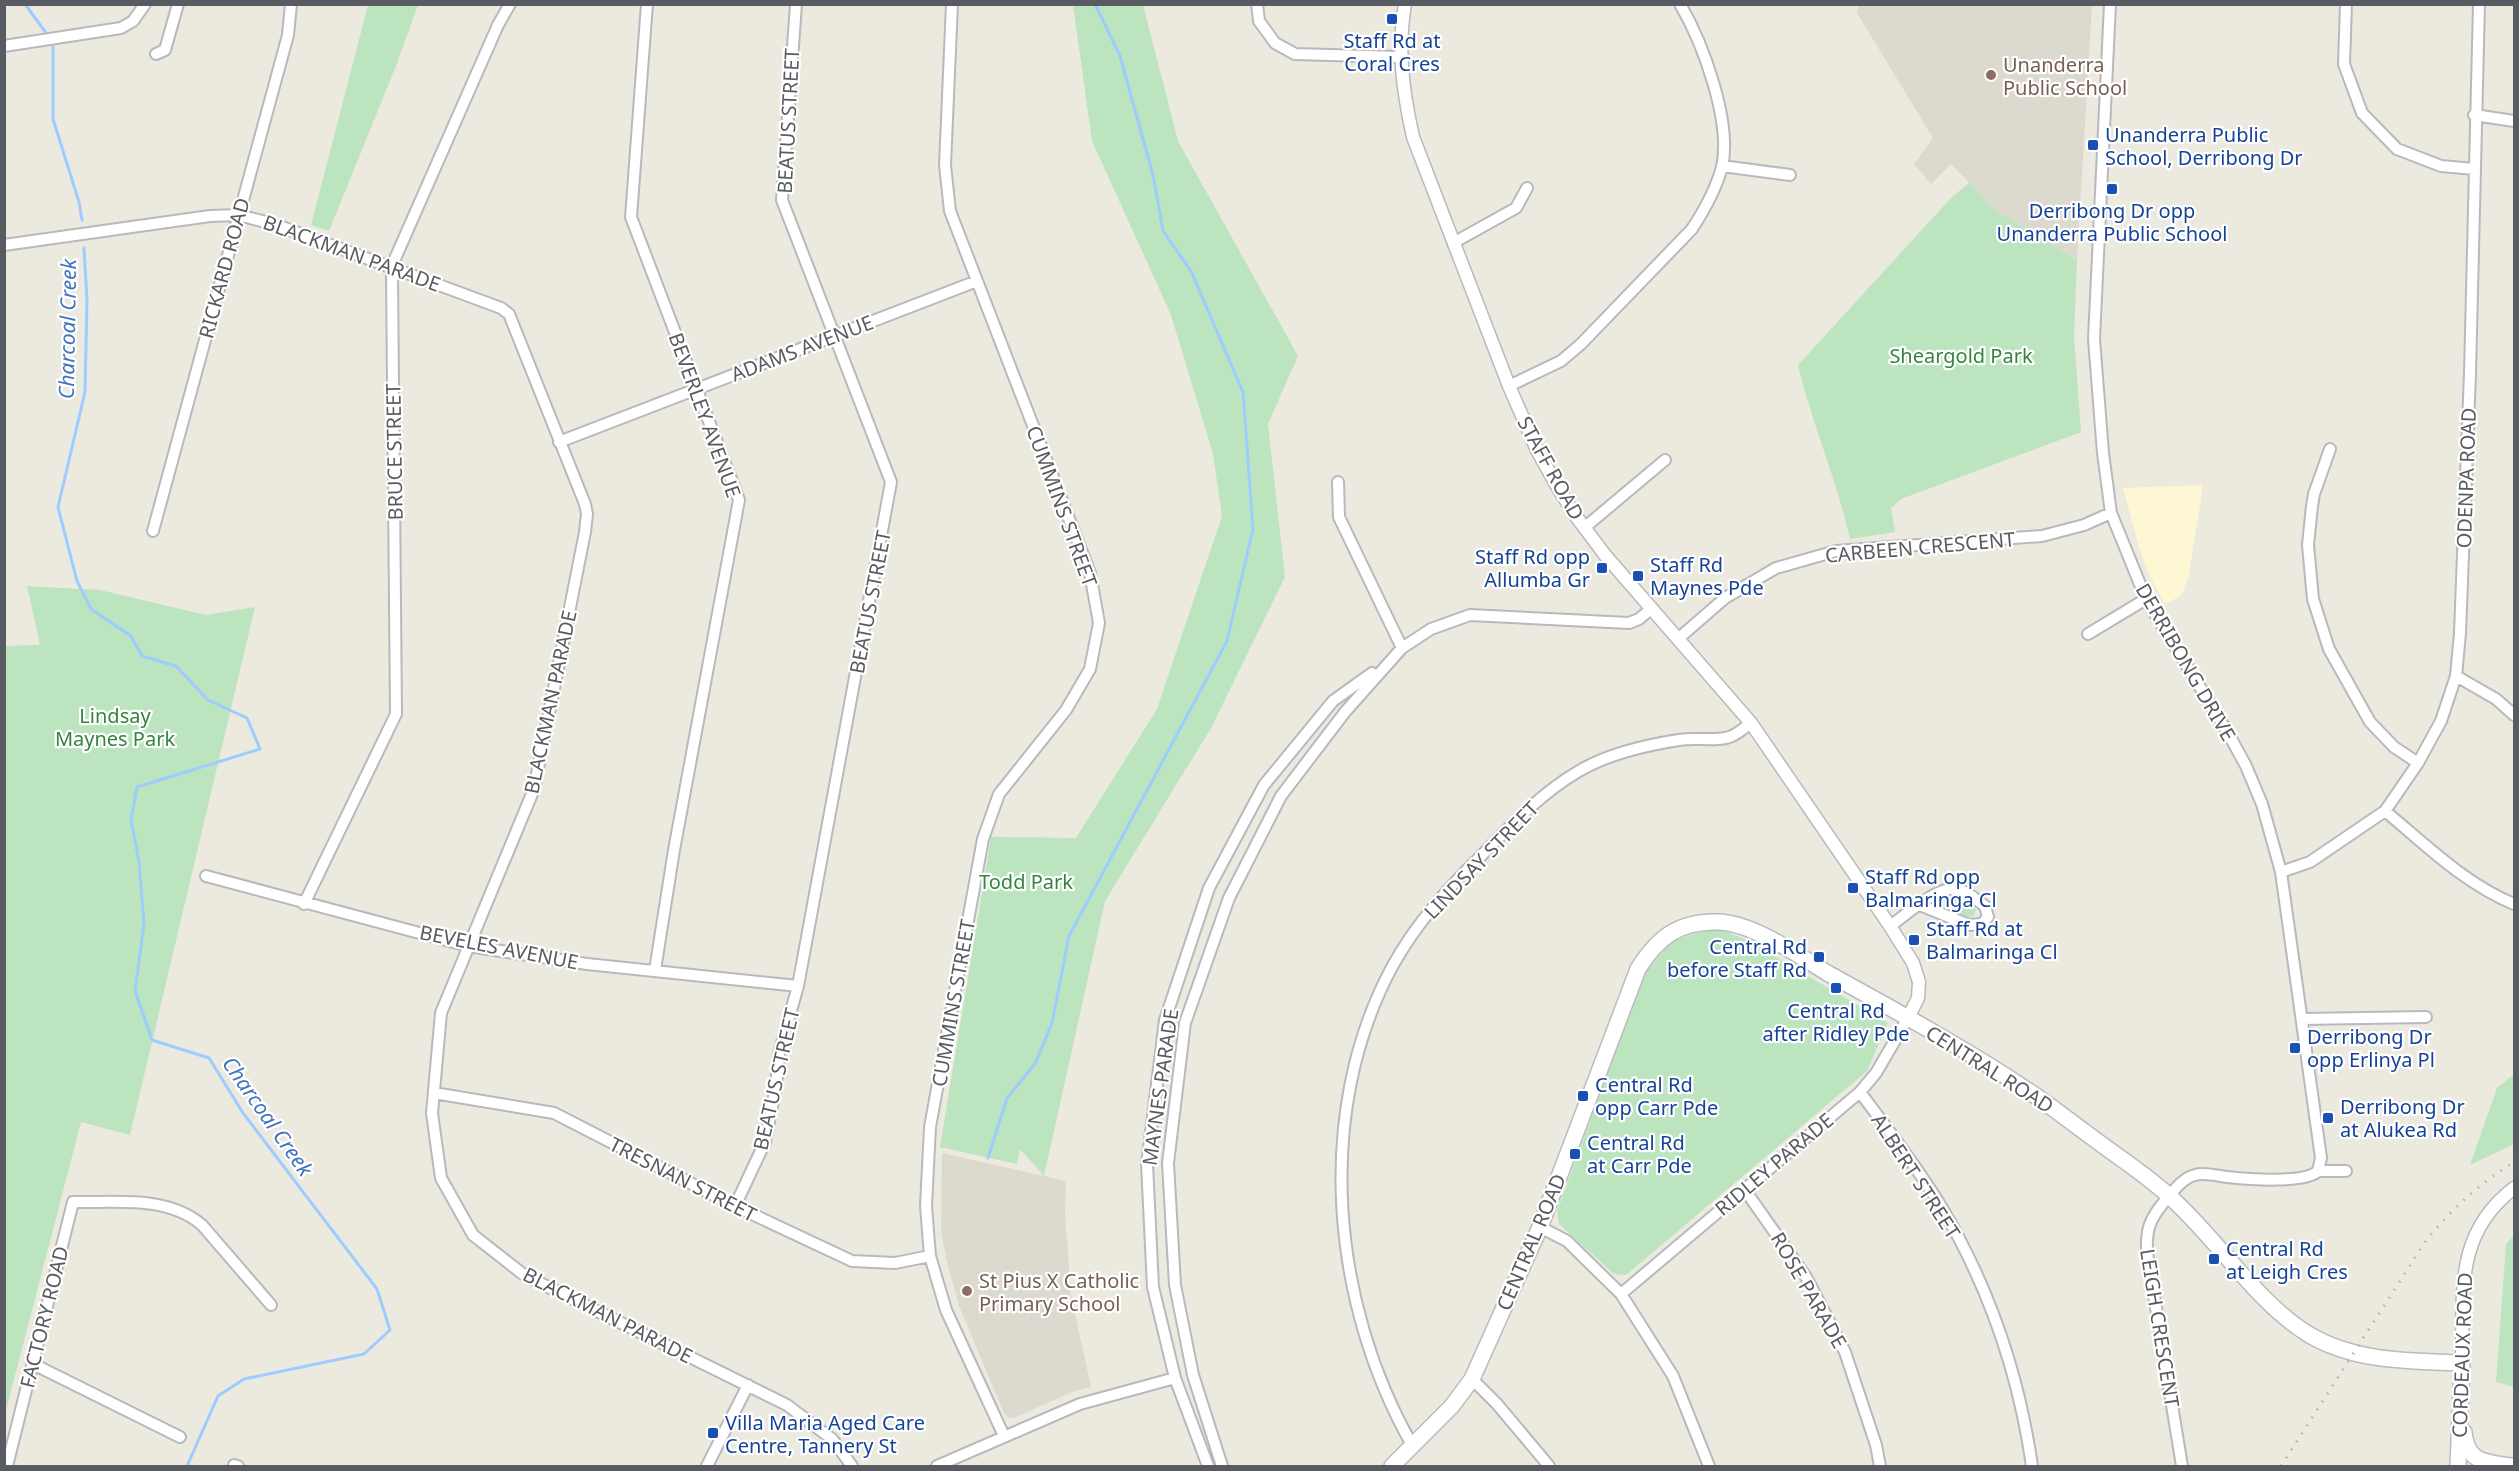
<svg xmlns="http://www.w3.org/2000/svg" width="2519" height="1471" font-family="'Noto Sans',sans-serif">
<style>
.commercial{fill:#fdf7d3}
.education{fill:#dcd9ce}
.green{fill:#bbe4bf}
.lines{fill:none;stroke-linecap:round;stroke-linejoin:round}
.stream{stroke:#9dccff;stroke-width:3}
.minor-casing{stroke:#b8b9bf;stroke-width:14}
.tertiary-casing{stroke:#b8b9bf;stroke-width:15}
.secondary-casing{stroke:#b8bbc2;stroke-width:18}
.minor{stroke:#fff;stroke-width:10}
.tertiary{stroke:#fff;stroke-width:12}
.secondary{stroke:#fff;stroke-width:15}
.rail{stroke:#b3b4b4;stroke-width:3;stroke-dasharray:1.5 8;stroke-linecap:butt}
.transit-dot{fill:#1a4fb4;stroke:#fff;stroke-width:2}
.education-dot{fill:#8d6e63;stroke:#fff;stroke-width:2}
.labels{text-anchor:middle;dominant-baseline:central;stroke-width:4.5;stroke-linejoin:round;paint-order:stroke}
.transit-label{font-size:20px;fill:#164399;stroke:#fff;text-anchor:start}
.education-label{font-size:20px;fill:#785e54;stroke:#fff;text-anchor:start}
.street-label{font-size:20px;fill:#585b61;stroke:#fff}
.park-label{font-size:20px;fill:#34843f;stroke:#fff}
.water-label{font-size:21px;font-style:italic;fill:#4074c1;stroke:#fff}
</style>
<rect width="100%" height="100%" fill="#eceadf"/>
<!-- commercial -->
<path class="commercial" d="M2203,485L2189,574L2182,595L2165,604L2149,575L2139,547L2123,488Z"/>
<!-- education -->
<path class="education" d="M1859,4L2092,5L2077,260L1996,211L1951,164L1931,184L1914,164L1933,138L1857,13Z
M942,1153L1066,1181L1065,1214L1071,1295L1091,1387L1072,1392L1014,1418H1008L1004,1413L959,1306L946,1258L941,1231Z"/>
<!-- green -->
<path class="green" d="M368,5H418L396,66L329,231L311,225Z
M1073,5H1143L1178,141L1298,356L1268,424L1285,577L1211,728L1105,901L1044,1176L1020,1149L1017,1164L940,1147L991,837L1076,838L1157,709L1222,516L1213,454L1171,315L1092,141Z
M1969,183L1996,211L2077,260L2074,336L2081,432L1901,499L1891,508L1895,532L1850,539C1837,480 1812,424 1798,365L1951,198Z
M27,586L100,590L206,615L255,607L130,1135L81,1122L5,1414L4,646L40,645Z
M1957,895L1972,903L1976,910L1973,917L1960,916L1930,903L1940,896Z
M1716,928L1747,940L1888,1023L1867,1071L1626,1275L1614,1274L1559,1224L1557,1211L1645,973L1673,940Z
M2514,1074V1144L2470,1165L2497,1088Z
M2514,1236V1387L2496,1382L2506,1244Z"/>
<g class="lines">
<!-- stream -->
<path class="stream" d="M25,4L49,37
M53,42V119L79,202L82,220
M84,248L87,300L85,392L58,507L77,581L91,609L131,636L142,656L176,666L208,700L247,718L260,749L137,787L131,820L139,861L144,924L135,991L152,1040L209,1058L243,1113L377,1289L390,1330L364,1354L244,1379L218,1396L187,1466
M988,1158L1007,1098L1035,1064L1052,1023L1069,936L1227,641L1253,529L1243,392L1191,271L1163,231L1153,175L1120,56L1095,4"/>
<!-- minor casing -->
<g class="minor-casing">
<path id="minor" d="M647,4L631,217L739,500L674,850L655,970
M952,4L945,165L950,211L1090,573L1099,623L1090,669L1066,710L999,794L983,839L930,1127L926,1206L930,1256L946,1310L1004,1436
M1257,4L1259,21L1275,43L1295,54L1400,57
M2110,4L2094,339L2103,453L2111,513L2146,599L2228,733L2246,766L2262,804L2281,872L2321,1158L2318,1171
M2346,4L2344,64L2362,113L2397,149L2441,166L2474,169
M4,46L121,28L133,21L145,4
M156,54L165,50L178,4
M2474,115L2514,121
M1722,166L1790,175
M1453,243L1516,208L1527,188
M4,245L210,216L238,215L274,224L501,308L509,314L585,504L587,514L585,532L534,789L441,1013L432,1113L441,1178L473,1235L524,1275L787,1405L832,1439L852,1466
M1509,386L1561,361L1581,344L1692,229C1705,209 1716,189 1722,167C1732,122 1703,43 1680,4
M559,442L977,281
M2330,449L2314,494L2312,506L2308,545L2313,599L2329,649L2370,722L2394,747L2418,763
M1338,482L1339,517L1402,648
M1584,528L1665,460
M153,531L288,35L291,4
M2088,634L2146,599
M1679,638L1725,598L1776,568L1836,551L2042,536L2084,525L2111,513
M2456,676L2496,699L2514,715
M2385,811C2426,845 2465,884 2514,904
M2281,872L2310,862L2385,811L2418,763L2441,721L2456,676L2460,633L2470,373L2479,4
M206,876L468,946L587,964L798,986
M304,904L396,714L392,274L394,261L498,25L510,4
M1890,926C1906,915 1937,886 1957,889C1967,891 1977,900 1985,906L1988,917L1982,924L1969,925L1920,905
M2302,1019L2426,1017
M1860,1092C1888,1130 1918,1168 1942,1208C1989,1287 2019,1376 2032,1466
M434,1093L554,1113L735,1206L852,1261L895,1263L930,1256
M1745,1190L1806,1277L1845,1352L1876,1445L1880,1466
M735,1206L765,1142L776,1086L779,1053L798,986L891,482L782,200L796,4
M1540,1227L1567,1241L1621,1294L1673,1376L1709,1466
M1621,1294L1860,1092L1876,1073L1908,1018
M33,1364L180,1437
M1472,1379L1497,1404L1549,1466
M1412,1445C1332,1304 1313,1114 1392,967C1416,923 1449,887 1485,852C1514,822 1543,792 1579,771C1608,754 1646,745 1679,740C1693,737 1720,742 1732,736C1739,733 1745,727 1751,723
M234,1465L238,1466
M7,1466L73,1202C116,1203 167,1195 202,1225L271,1305
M707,1466L748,1385
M937,1466L1080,1404L1175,1378
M1208,1466L1175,1378L1153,1287L1147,1164L1165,1020L1209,888L1264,785L1333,701L1372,673
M1222,1466L1193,1375L1175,1285L1168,1163L1185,1023L1229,898L1281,796L1345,712L1402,648L1431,629L1470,615L1629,623L1639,619L1652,608
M2182,1466L2147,1253C2146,1230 2149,1220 2164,1202C2172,1193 2182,1178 2195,1175C2205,1172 2217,1176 2227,1177C2246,1179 2305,1184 2318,1171H2346"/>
</g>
<!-- tertiary casing -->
<g class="tertiary-casing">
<path id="tertiary" d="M1405,4C1397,50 1403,92 1413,137L1509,386L1537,450L1557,486L1575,515L1605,555L1751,723L1890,926L1913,963L1919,982L1918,998L1908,1018
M2462,1363C2464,1294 2453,1235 2514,1188"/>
</g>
<!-- secondary casing -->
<g class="secondary-casing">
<path id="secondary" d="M2464,1432C2467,1463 2485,1462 2511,1466
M1392,1466L1452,1406L1472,1379L1540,1227L1638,969C1658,937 1679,921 1718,922C1754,923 1799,956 1829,974C1898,1012 1968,1050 2033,1094C2055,1109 2076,1126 2097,1141C2121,1159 2146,1175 2168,1195C2215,1236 2256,1302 2308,1334C2354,1362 2410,1361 2462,1363L2458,1466"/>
</g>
<!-- minor -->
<use href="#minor" class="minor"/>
<!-- tertiary -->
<use href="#tertiary" class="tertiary"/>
<!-- secondary -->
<use href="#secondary" class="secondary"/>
<!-- rail -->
<path class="rail" d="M2281,1466L2427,1239C2453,1208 2480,1183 2514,1162"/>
</g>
<!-- markers -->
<g class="transit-dot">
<rect x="1386" y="13" width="12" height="12" rx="3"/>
<rect x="2087" y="139" width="12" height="12" rx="3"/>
<rect x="2106" y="183" width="12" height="12" rx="3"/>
<rect x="1596" y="562" width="12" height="12" rx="3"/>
<rect x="1632" y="570" width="12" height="12" rx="3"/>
<rect x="1847" y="882" width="12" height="12" rx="3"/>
<rect x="1908" y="934" width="12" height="12" rx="3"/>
<rect x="1813" y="951" width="12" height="12" rx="3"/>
<rect x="1830" y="982" width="12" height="12" rx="3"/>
<rect x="2289" y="1042" width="12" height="12" rx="3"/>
<rect x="1577" y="1090" width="12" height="12" rx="3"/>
<rect x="2322" y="1112" width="12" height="12" rx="3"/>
<rect x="1569" y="1148" width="12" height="12" rx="3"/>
<rect x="2208" y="1253" width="12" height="12" rx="3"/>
<rect x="707" y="1427" width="12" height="12" rx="3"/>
</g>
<g class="education-dot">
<circle cx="1991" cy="75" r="6"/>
<circle cx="967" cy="1291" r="6"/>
</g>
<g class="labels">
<!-- transit labels -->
<g class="transit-label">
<text x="1392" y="40" text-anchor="middle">Staff Rd at<tspan x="1392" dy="23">Coral Cres</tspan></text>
<text x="2105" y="134">Unanderra Public<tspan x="2105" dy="23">School, Derribong Dr</tspan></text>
<text x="2112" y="210" text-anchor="middle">Derribong Dr opp<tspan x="2112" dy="23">Unanderra Public School</tspan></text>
<text x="1590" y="556" text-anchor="end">Staff Rd opp<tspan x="1590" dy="23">Allumba Gr</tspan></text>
<text x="1650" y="564">Staff Rd<tspan x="1650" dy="23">Maynes Pde</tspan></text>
<text x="1865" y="876">Staff Rd opp<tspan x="1865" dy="23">Balmaringa Cl</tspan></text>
<text x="1926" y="928">Staff Rd at<tspan x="1926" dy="23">Balmaringa Cl</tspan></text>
<text x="1807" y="946" text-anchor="end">Central Rd<tspan x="1807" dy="23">before Staff Rd</tspan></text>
<text x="1836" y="1010" text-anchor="middle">Central Rd<tspan x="1836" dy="23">after Ridley Pde</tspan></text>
<text x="2307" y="1036">Derribong Dr<tspan x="2307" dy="23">opp Erlinya Pl</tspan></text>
<text x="1595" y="1084">Central Rd<tspan x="1595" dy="23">opp Carr Pde</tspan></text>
<text x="2340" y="1106">Derribong Dr<tspan x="2340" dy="23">at Alukea Rd</tspan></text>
<text x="1587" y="1142">Central Rd<tspan x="1587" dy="23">at Carr Pde</tspan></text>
<text x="2226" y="1248">Central Rd<tspan x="2226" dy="23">at Leigh Cres</tspan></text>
<text x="725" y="1422">Villa Maria Aged Care<tspan x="725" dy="23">Centre, Tannery St</tspan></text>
</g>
<!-- education labels -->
<g class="education-label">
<text x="2003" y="64">Unanderra<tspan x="2003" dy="23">Public School</tspan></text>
<text x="979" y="1280">St Pius X Catholic<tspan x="979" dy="23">Primary School</tspan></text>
</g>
<!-- street labels -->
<g class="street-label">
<text transform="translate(788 121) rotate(-87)">BEATUS STREET</text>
<text transform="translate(352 253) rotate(20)">BLACKMAN PARADE</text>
<text transform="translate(224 268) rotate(-75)">RICKARD ROAD</text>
<text transform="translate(802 348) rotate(-21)">ADAMS AVENUE</text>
<text transform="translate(705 415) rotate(70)">BEVERLEY AVENUE</text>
<text transform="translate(394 452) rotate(-91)">BRUCE STREET</text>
<text transform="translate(1551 468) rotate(61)">STAFF ROAD</text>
<text transform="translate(2466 478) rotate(-88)">ODENPA ROAD</text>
<text transform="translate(1062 506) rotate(70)">CUMMINS STREET</text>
<text transform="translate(1920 547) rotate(-5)">CARBEEN CRESCENT</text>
<text transform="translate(870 602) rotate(-79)">BEATUS STREET</text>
<text transform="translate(2186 662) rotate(60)">DERRIBONG DRIVE</text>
<text transform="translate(550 702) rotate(-78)">BLACKMAN PARADE</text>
<text transform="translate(1481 860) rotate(-46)">LINDSAY STREET</text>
<text transform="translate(499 947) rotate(11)">BEVELES AVENUE</text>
<text transform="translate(953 1003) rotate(-80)">CUMMINS STREET</text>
<text transform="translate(1990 1069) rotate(32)">CENTRAL ROAD</text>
<text transform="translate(776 1079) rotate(-77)">BEATUS STREET</text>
<text transform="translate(1160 1087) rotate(-82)">MAYNES PARADE</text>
<text transform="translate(1774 1164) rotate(-40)">RIDLEY PARADE</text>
<text transform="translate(1916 1176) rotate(57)">ALBERT STREET</text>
<text transform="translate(683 1179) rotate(27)">TRESNAN STREET</text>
<text transform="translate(1531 1242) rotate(-67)">CENTRAL ROAD</text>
<text transform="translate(1809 1290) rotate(60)">ROSE PARADE</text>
<text transform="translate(608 1315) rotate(27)">BLACKMAN PARADE</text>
<text transform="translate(44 1317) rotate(-76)">FACTORY ROAD</text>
<text transform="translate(2160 1328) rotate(81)">LEIGH CRESCENT</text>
<text transform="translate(2462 1355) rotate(-88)">CORDEAUX ROAD</text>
</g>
<!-- park labels -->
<g class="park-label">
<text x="1961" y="355">Sheargold Park</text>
<text x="115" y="715">Lindsay<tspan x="115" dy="23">Maynes Park</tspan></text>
<text x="1026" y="881">Todd Park</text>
</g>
<!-- water labels -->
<g class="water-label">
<text transform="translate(67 329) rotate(-89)">Charcoal Creek</text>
<text transform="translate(268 1116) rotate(55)">Charcoal Creek</text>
</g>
</g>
<!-- border -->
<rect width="2519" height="1471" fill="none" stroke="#585b61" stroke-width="12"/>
</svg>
